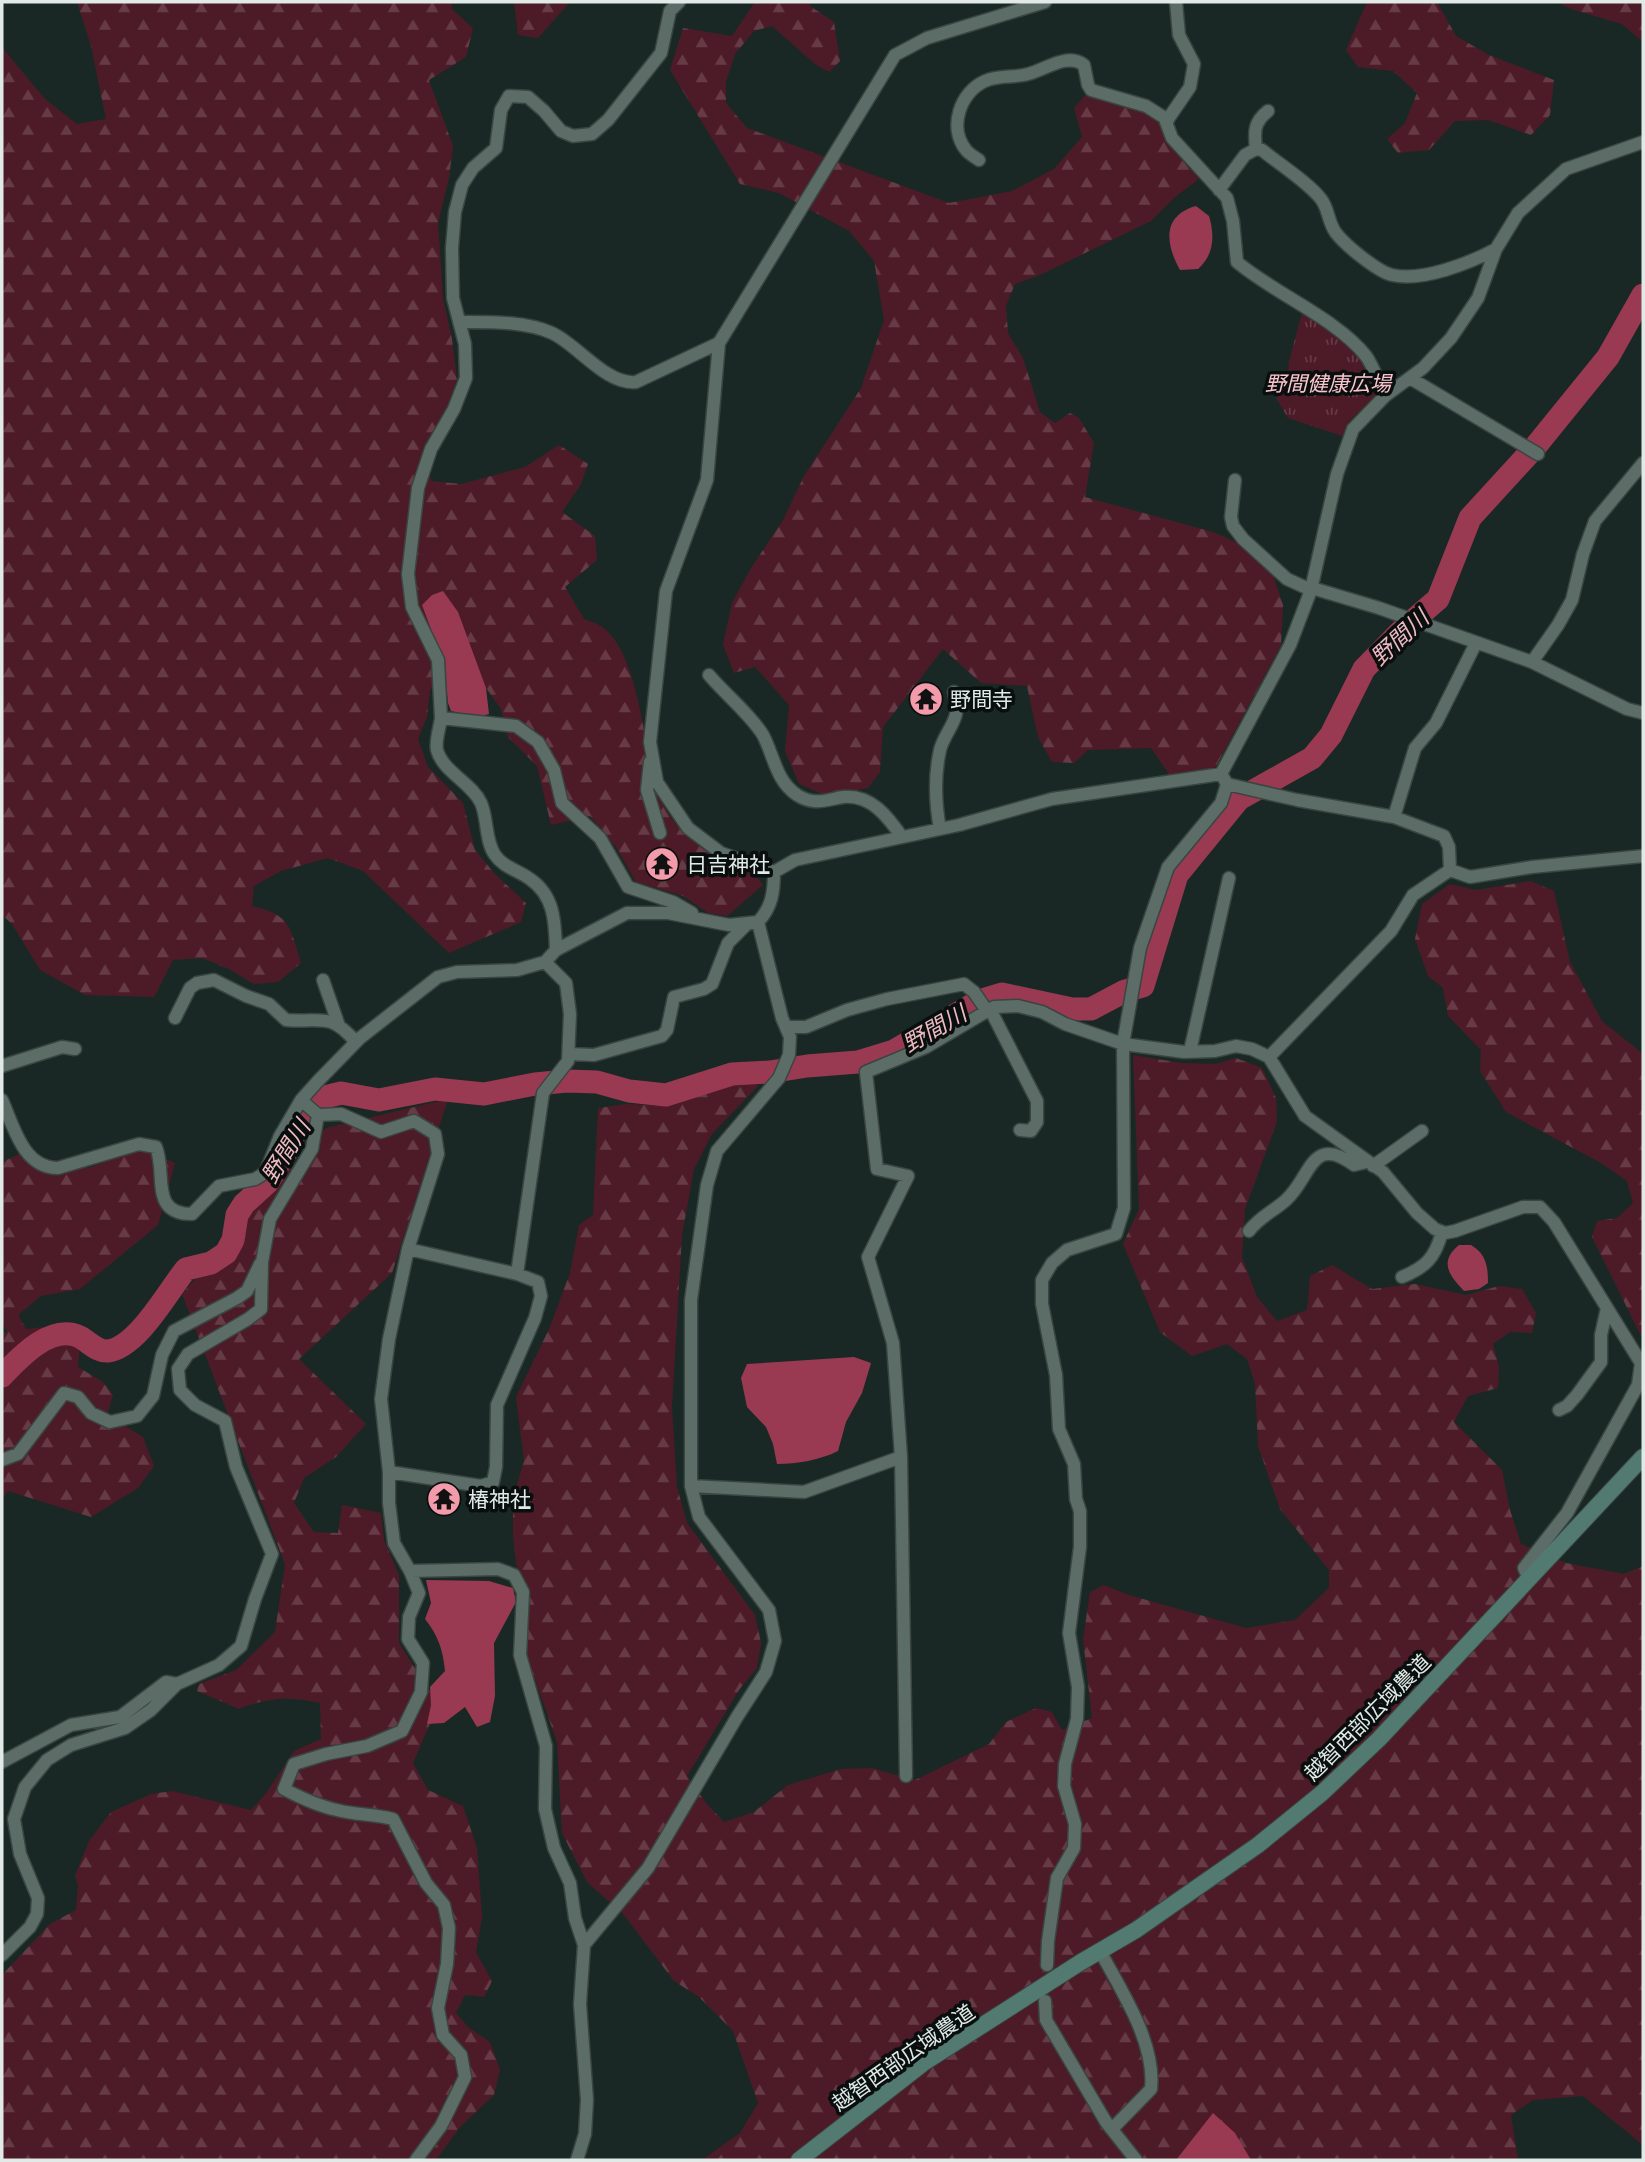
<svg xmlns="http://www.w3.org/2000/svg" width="1645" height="2162" font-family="'Noto Serif','Noto Sans JP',serif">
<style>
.forest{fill:url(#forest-firs)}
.park{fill:url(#park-tufts)}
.water{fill:#993a52}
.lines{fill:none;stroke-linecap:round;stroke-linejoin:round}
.river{stroke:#993a52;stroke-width:23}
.street-casing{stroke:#394541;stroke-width:15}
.secondary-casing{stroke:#394541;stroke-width:18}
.street{stroke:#5c6c67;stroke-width:12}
.secondary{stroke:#527a71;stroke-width:16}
.labels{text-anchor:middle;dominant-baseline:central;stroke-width:7;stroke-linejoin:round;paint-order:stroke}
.park-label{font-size:21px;font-style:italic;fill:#fcc5ce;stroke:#090f0e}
.poi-label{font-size:21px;fill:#e1eae7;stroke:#090f0e;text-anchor:start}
.street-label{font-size:21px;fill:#e1eae7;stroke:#090f0e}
.water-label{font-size:23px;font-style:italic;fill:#eeb9c1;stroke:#090f0e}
</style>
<defs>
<pattern id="forest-firs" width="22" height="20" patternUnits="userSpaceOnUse" patternTransform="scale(1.75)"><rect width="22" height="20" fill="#4d1a27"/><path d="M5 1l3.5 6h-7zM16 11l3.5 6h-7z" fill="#663b46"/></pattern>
<pattern id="park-tufts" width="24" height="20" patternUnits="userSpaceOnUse" patternTransform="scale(1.75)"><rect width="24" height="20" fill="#4d1a27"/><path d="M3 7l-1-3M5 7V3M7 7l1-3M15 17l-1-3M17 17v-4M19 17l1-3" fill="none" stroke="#663b46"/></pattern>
</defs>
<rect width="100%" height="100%" fill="#192824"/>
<!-- forest -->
<path class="forest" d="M77,2H451L452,9L473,28L466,57L429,80L453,146L449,178L438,223L443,298L452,339L457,379L448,404L425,445L431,481L461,484L525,467L559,445L588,464L581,484L562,512L595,536L597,560L565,587L584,619C588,621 594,622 599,625C643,651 642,759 662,803C674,829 703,852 728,864C743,871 754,871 763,885L727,916L708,913L683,896L636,882L616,847L590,816L551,825L537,766L508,737L501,709L486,688L452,674L430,690L427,717L418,739L428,767L463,803L475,850L495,874L526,903L521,922L449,953L363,871L328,858L281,871L254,886L252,906C292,915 290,928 301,963L278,982L254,984L229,969L202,958L173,960L154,997L85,995L40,970L12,924L2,915V44L5,51L45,99L77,124L106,119L91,46Z
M514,2H570L538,38L518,35Z
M755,2H809L810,6L834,22L840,61L829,72L815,64L772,26L754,31L735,54L726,81V103L747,128L949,203L1012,191L1054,169L1082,137L1074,108L1088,92L1160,118L1165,141L1199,179L1175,197L1151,221L1042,274L1015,284L1006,306L1008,333L1023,358L1040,412L1055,423L1070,413L1079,418L1094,443L1085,497L1213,532L1256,551L1274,578L1283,605L1281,645L1215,768L1169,774L1151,748L1088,750L1074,763L1052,762L1038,737L1027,686L981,683L943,649L883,727L880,772L868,788L827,796L799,784L785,751L789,705L755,667L734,673L723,645L732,603L751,568L783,520L804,476L861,388L884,320L874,261L849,231L779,193L740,184L670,70L683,28L732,36Z
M1367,2H1437L1456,36L1489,55L1554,80L1550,115L1531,135L1488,120L1455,121L1429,150L1398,153L1387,139L1405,123L1417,93L1393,71L1358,67L1346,50Z
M1557,2H1643V42L1622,24L1571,9Z
M1531,881L1554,891L1570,962L1602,1021L1643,1054V1340L1592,1237L1597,1221L1617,1218L1633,1203L1627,1181L1601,1163L1506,1112L1480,1071L1481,1050L1448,1016L1443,988L1428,976L1415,939L1422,904L1450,884L1476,890Z
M1133,1055L1181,1063L1216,1064L1236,1058L1262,1068L1276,1098L1277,1122L1245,1209L1242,1257L1257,1297L1277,1321L1307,1310L1310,1276L1332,1265L1372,1289L1415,1284L1466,1295L1499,1286L1522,1289L1536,1313L1532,1333L1510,1332L1493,1344L1499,1367L1498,1388L1468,1396L1454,1422L1502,1470L1510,1510L1521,1544L1566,1563L1624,1574L1643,1566V2145L1583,2096L1533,2100L1511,2115L1518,2160H702L740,2133L758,2103L733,2031L699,1997L674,1981L624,1915L587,1882L562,1833L557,1742L527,1657L513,1536V1498L524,1461L516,1397L549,1329L570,1273L579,1225L593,1215L598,1108L626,1104L670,1106L732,1085L754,1081L758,1086L712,1134L694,1169L682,1235L672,1406L677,1487L687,1523L755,1615L761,1643L757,1668L739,1690L687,1776L706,1803L724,1822L754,1812L788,1785L841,1769L871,1768L915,1780L989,1744L1006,1722L1036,1708L1052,1712L1062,1730L1092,1718L1083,1639L1090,1592L1104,1585L1129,1595L1246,1628L1295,1620L1329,1588V1570L1280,1509L1258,1446L1255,1384L1247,1359L1227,1344L1192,1356L1160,1332L1123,1244L1139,1209Z
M448,1099L392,1273L299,1359L366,1424L336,1457L304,1478L294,1503L314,1532L338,1533L342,1505L381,1513L384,1540L399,1575V1643L438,1705L413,1763L428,1790L463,1806L477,1848L482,1917L476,1952L492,1981L484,1997L465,1995L456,2013L468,2027L490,2042L500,2070L494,2095L460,2127L436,2160H2V1975L50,1924L76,1910L78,1885L75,1876L89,1841L111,1812L151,1794L172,1791L251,1810L267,1792L294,1751L321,1739L320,1703C288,1696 269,1697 239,1709L197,1691L199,1684L236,1670L275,1632L285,1564L182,1294L326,1128Z
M139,1148L175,1163L158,1225L80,1289L41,1296L18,1315L26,1329L61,1325L80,1344L78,1367L103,1382L113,1395L107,1415L143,1437L154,1466L138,1488L91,1517L8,1491L2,1498V1335L7,1331L2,1323V1162L22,1153L89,1168Z"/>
<!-- park -->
<path class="park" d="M1302,313L1319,321L1364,358L1375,386L1374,398L1349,421L1342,436L1288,418L1276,398L1287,387L1289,361Z"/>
<!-- water -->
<path class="water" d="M1196,206L1209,216C1215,236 1214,255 1198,269L1180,270C1166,245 1161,216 1196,206Z
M443,591L458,612L486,688L489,714C476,718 464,714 451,711L448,703L444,664L422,605L432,595Z
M1459,1245H1471C1486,1254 1488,1266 1488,1283L1479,1289L1464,1291C1450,1276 1438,1262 1459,1245Z
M854,1357L871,1363L862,1393L846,1422L838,1451C820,1460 797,1464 777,1464L773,1444L766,1427L747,1407L741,1378L747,1364Z
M426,1580L489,1581L513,1588L516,1602L494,1643L495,1696L490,1722L477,1727L465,1707L444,1723L427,1724L431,1705L430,1687L445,1671C443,1650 438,1635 425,1619L431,1603Z
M1213,2113L1235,2133L1251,2160H1176Z"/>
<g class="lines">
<!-- river -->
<path class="river" d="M2,1376C19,1358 51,1323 80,1337C89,1342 97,1352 108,1351C138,1347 168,1291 186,1269L211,1263L226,1253L233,1240L237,1215L244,1204L268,1182L286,1152L302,1119L321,1098L341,1093L379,1100L435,1089L484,1094L535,1084L567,1081L597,1082L629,1091L666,1095L732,1074L770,1072L807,1066L858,1062L894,1051L979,1001L1002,994L1072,1009H1091L1125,991L1143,986L1177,875L1239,799L1312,758L1331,735L1364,669L1402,630L1438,599L1470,518L1535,447L1608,357L1643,295"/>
<!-- street casing -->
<g class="street-casing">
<path id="street" d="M679,2L670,11L661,53L608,120L592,134L573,136L561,131L544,111L528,97L509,96L501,110L496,148L473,168L462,185L455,212L452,248L453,298L465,344L466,378L454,409L431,449L418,488L408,574L412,607L438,660L441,718L516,726L538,742L554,770L562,803L600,838L628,887L673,902L692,913
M1176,2L1179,35L1194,64L1190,87L1166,122L1172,138L1227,198L1233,221L1237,262C1275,294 1337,319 1366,356C1374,367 1379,384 1385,396
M1256,149C1254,131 1254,122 1268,111
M979,160C975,157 969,154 966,150C948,128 960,92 985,81C999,75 1014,78 1028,74C1045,70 1067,52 1084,65L1088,85L1091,90L1146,106L1168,120
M1219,190L1245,155L1256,149L1262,150C1279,164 1309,183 1321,199C1329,209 1328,223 1336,233C1345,245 1378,272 1392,275C1422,282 1470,263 1496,249
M459,322C489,322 525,321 552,333C578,345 606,385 636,382L719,343
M1410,378L1538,454
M1235,480L1231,517L1233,526L1243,539L1287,579L1311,590
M1312,588L1379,608L1532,662L1627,709L1643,713
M1532,662L1558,625L1572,600L1583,554L1595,521L1643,463
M709,675C725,694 751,715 763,735C774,756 776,781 797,795C815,806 825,800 843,797C871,794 888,817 902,837
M441,718C440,727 435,741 437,750C443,772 472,783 481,803C488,819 485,841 495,855C504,868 518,870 530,879C555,896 555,923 556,950
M650,762L647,790L660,833
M1221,774L1290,645L1311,590L1337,474L1353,429L1385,396L1423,368L1451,338L1478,298L1496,249L1518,213L1566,169L1643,142
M1223,777L1227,784L1297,800L1394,817L1444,836L1449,847L1450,870
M1394,817L1415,748L1436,723L1476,643
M940,829C935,802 934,777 940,750C943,737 954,725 956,714C958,708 955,698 954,692
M1450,870L1470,877L1532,867L1643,856
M774,872L721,853L688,828L657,782L650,742L666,591L707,480L719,343L895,55L927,38L1045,2
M323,980L338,1023
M990,1009L1037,1101V1122L1031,1131L1020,1130
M175,1018L190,988L197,983L214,980L246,996L269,1004L286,1020C322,1023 329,1011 356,1042
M786,1027H806L847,1010L887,999L964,984L974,992L987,1011
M1190,1051L1229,878
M569,1054L594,1055L662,1036L667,1030L674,997L704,989L712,984L728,943L748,923
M1269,1057L1391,931L1413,895L1450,870
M2,1066L62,1047L75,1049
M2,1100C14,1127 23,1168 58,1168L139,1144L156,1147C167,1174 149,1214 192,1214L219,1186L255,1179L265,1173L280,1136L301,1100
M1373,1166L1422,1131
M1249,1231C1259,1217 1274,1211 1286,1200C1311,1178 1311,1133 1354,1165L1367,1162
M408,1249L517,1274L543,1093L568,1061L570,1014L566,983L545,962
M1402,1277C1426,1267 1435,1258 1442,1232
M1559,1410L1567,1406L1577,1395L1601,1362V1335L1607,1308
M2,1460L18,1454L64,1393L78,1397L91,1413L110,1422L137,1416L153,1396L162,1355L174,1331L237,1298L247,1291L260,1264
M389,1472L481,1486L493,1482L496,1467L497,1405L535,1318L541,1296L538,1282L517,1274
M691,1486L804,1492L901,1457
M410,1571L498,1569L514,1575L523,1592L520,1655L546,1746L545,1809L554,1848L570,1883L575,1918L584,1945L580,2004L587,2100L585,2134L577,2160
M2,1762L71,1725L120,1717L166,1682L177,1684
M906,1776L901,1457L893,1343L868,1257L908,1176L877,1169L866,1072L926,1047L994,1007L1018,1006L1042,1012L1065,1024L1123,1044L1184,1052L1215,1051L1236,1046L1252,1049L1269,1057L1305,1116L1383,1172L1417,1213L1435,1229L1445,1233L1455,1231L1523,1207H1540L1554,1222L1641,1363L1638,1385L1567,1513L1524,1568L1529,1579
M584,1945L648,1868L737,1717L766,1672L775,1641L769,1610L699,1517L691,1486V1300L707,1185L717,1151L779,1078L789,1055L790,1037L782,1018L758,922
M1100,1951C1121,1990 1156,2043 1151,2089L1112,2129
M2,1955L30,1927L37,1914L38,1898L20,1854L14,1819L25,1787L47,1760L71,1745L125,1728L151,1710L177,1684L219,1665L241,1646L255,1599L272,1554L236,1467L225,1421L195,1405L180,1390L178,1369L188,1354L248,1319L261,1309L262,1262L270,1219L312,1149L318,1115
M1047,1965L1048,1941L1057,1878L1074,1848L1075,1824L1064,1786L1065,1764L1077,1719L1078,1687L1069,1633L1080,1547V1511L1076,1499L1074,1464L1059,1429L1056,1375L1042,1304V1280L1052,1263L1067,1250L1116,1234L1124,1208L1123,1044L1140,948L1168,867L1221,803L1227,784
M1045,2001L1046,2020L1106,2122L1136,2160
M416,2160L441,2126L465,2077L461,2055L443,2035L438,2008L447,1964L449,1928L444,1905L426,1883L393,1819C374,1814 355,1815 337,1810C318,1806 301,1798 284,1789L294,1764L326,1754L367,1746L402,1731L421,1692L423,1663L408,1639L409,1617L419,1593L410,1571L394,1543L389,1503V1472L381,1399L389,1339L408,1249L438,1154L435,1134L414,1121L381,1132L341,1114L318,1115L301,1100L318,1081L360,1038L438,977L457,972L517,970L545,962L556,950L627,913H668L729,925L758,922C772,907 774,892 774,872L795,860L959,825L1052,799L1221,774"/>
</g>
<!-- secondary casing -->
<g class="secondary-casing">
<path id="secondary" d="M799,2160L925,2062L1081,1962L1136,1930L1258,1845L1322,1793L1379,1739L1643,1457"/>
</g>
<!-- street -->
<use href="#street" class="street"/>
<!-- secondary -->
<use href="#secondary" class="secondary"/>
</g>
<!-- icons -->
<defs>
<g id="temple-disc" transform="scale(1.75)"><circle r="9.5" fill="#f39aab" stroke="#090f0e"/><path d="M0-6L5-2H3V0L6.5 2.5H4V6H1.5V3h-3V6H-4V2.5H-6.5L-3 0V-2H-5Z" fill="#111"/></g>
</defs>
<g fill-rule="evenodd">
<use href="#temple-disc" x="926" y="699"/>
<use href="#temple-disc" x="662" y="864"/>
<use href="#temple-disc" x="444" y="1499"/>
</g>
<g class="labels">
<!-- park labels -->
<g class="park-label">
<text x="1328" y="383">野間健康広場</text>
</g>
<!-- poi labels -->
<g class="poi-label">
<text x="950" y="699">野間寺</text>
<text x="686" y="864">日吉神社</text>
<text x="468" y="1499">椿神社</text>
</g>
<!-- street labels -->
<g class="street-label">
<text transform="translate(1367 1717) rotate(-45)">越智西部広域農道</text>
<text transform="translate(903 2057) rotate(-35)">越智西部広域農道</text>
</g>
<!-- water labels -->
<g class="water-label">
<text transform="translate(1399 637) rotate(-43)">野間川</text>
<text transform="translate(934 1028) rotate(-30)">野間川</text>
<text transform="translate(285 1151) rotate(-58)">野間川</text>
</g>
</g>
<!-- border -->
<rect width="1645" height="2162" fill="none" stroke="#e1eae7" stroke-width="7"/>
</svg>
